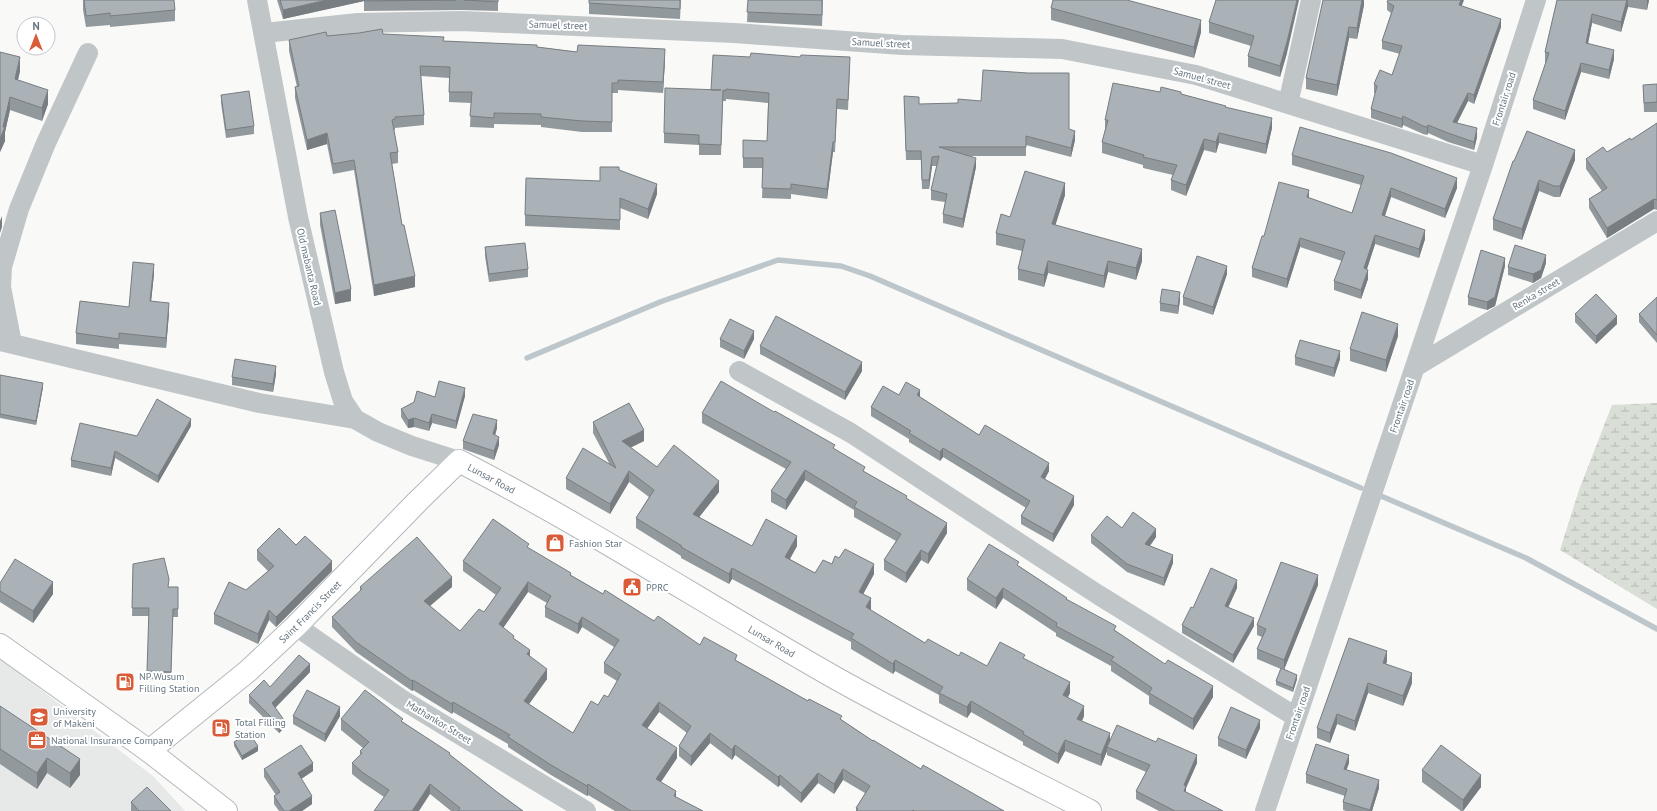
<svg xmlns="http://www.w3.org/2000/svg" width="1657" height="811" font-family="'PT Sans',sans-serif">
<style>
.built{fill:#e7e8e8}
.wetland{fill:url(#wetland-marsh)}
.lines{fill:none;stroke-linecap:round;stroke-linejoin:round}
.stream{stroke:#bcc6cb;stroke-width:5.5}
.primary-casing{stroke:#b4b9bd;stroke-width:24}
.street{stroke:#c0c5c8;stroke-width:20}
.primary{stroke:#fff;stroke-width:22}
.wall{fill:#92999d;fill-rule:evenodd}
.shaded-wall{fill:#777d80}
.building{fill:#aab2b7;stroke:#777d80;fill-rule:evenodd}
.labels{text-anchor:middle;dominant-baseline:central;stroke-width:4;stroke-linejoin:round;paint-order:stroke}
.street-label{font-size:10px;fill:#667580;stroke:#fff}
.poi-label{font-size:10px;fill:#667580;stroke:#fff;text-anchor:start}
</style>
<defs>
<pattern id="wetland-marsh" width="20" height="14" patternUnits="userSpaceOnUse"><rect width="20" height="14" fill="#d9ded6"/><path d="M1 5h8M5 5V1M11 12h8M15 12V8" fill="none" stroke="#b4b9b3"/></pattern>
</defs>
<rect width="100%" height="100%" fill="#f9f9f7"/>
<!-- built -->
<path class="built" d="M0,658L154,777L185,811H0Z"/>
<!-- wetland -->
<path class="wetland" d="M1657,403V609L1560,550L1579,490L1612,405Z"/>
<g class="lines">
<!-- stream -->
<path class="stream" d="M527,358L660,302L778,260L841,266L870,276L1361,488
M1381,496L1526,558L1657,629"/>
<!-- primary casing -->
<g class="primary-casing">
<g id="primary">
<path d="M0,645L149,751L226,811"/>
<path id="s1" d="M149,751L248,671L296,626L417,502L459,461C589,528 712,608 839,680C922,726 1006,768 1090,811"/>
</g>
</g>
<!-- street -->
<path class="street" d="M257,0L298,217L334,372L343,401L355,419L378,432L412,446L459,461
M264,33L358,23L462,21L734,33L902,45L1062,49L1196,75L1483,165
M1288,104L1311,0
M0,341L259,403L355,419
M12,344L1,287L2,267L19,209L46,143L88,53
M1415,367L1657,221
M739,371L851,433L1097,594L1296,717
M296,626L401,699L586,811
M1265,811L1483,165L1536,0"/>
<!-- primary -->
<use href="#primary" class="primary"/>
</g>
<!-- wall -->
<path class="wall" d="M83,0L175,10V21L110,27V25L86,27L83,10Z
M277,0H498V11L462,10L364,11V1L283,19Z
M589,0H681L680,19L589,14Z
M748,0H823L822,26L747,22Z
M1216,0L1287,53L1280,77L1248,67V56L1251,46L1209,33V22Z
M1364,0V5L1357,39L1349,38L1337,96L1306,89V78Z
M1557,0H1649L1647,10L1628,7L1621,32L1592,23L1588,44L1614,59L1609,79L1581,72L1565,120L1533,109V100L1546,62H1545V52Z
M1387,2L1462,6L1501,27L1474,104L1468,101L1457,123L1477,137L1474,150L1448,142L1428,133L1427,135L1423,134L1403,125L1402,128L1371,118V109L1375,93H1374V84L1392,75L1400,54L1382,49V41L1391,13L1387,10Z
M1051,8L1201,32L1194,58L1051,20Z
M383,34L444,41L537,47L577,52L665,60L663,93L618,90V93H612V132H582L541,127V125L494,124V128L470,127L471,103L449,102V78L421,76L424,115V125L395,128V130H394L398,152V163L392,164L402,225L415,287L374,296L354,170L333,174L327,144L307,150L295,98V87H297L289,51V40L327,36Z
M0,52L20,71L18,80L48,104L42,121L10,110L5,132V141L0,152Z
M850,67L848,110L837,109L835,152H833L827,199L791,194V199L762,198L763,168H743V140L767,141L768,103L726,99V101H723L721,155H699V145L664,143V133L711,90Z
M1657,84V112H1644L1643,85Z
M1160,92L1181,94L1226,107L1272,128L1266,154L1219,143L1216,153L1204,150L1186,196L1171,190V180L1173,175L1143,168V165L1102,153V142L1105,130V120Z
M221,95L254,126V134L226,138L221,103Z
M904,96L919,104L1069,129L1075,140L1071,157L1026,145V156H968L976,167L963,228L943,223V214L945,202L931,200V190L937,166H932L929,189H922L921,160H906Z
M1657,123V210L1654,209L1607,238L1589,208V199L1602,191L1586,169V159L1607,152L1631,140Z
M1292,155L1457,188L1445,218L1391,197L1385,216L1425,239L1419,258L1375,244L1367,269L1368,279L1361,299L1334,290V281L1342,261L1300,247L1287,288L1252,277V268L1264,236L1309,198L1352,213L1361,185L1292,165Z
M1575,160L1560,197H1554L1539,191L1522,240L1493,230V219L1514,161Z
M619,170L657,194L648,219L620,208V230L525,226V215L600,181Z
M1065,195L1055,225L1142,261L1136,280L1108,272L1104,288L1048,273L1044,287L1018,280V269L1022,251L996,245V233L1010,217Z
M320,213L351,301L335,304L320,225Z
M485,247L528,269V277L489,282L485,256Z
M1546,263L1541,278L1533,283L1508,275V267Z
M1505,266L1495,306L1487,310L1468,305V297Z
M154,274L151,301L169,313L166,348L119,344V349L76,344V333L129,307Z
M1227,274L1213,315L1183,305V297Z
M1657,297V343L1639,322V314Z
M1180,300L1178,314L1160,311V303Z
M1575,314L1617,324L1596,344L1575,322Z
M1398,336L1386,372L1350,361V349Z
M720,339H754L744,359L720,347Z
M760,346L862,371L845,400L760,354Z
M1295,357L1340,359L1334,377L1295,365Z
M276,374L273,392L232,385V377Z
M0,375L43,387L36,425L0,418Z
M899,395L920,397L979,435L1049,471L1045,479L1074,505L1053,542L1021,524V516L1026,508L943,457L940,461L909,442V439L871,416V407Z
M465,396L456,429L432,423L429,431L414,427L408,428L401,417V409L435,397Z
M702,413L835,449L865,472L907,499L947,533L928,564L921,560L906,583L884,570V560L896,541L854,517V510L805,480L786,510L771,502V491L786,469L702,423Z
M593,422L644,441L630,447L657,467L719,492L699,517L752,546H797L790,559L815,573L832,564L874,574L863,594L871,609L870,610L925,643L959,656L987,666L1025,659L1070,693L1068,697L1084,716L1082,721L1110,739L1197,763L1186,788V792L1223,811H1159L1136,799V791L1146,772L1107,755V751L1101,766L1065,751L1058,764L1023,745V742L971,712L967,718L939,703V695L895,671L893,674L851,649V642L732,579L729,584L681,558V556L636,528V518L649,497L629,482L610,514L566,489V478L609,463L593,433Z
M191,426L158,483L115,458L111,476L71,467V460Z
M497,428L495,435L499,445L494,460L463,449V441Z
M1122,528L1156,537L1150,546L1173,563L1164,586L1127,572L1091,543V535Z
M296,545L332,571L276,627L269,620L258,644L214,624V614L246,590L268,571L257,560V550Z
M529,548L571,575L603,594L700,645L737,661L842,720L873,741L921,769L1004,811H856V808L865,793L843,780L834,794L818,783L801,803L780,785L778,787L735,755L732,760L710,743L691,766L679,756V746L687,733L659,712L647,729L677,758L661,782L676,797L703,811H615L588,795L587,796L551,775L508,747V744L453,712L452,714L413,690L412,691L356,652L332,627V617L360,591V587H452L430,606L460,631L484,612L496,595L463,571V561ZM528,592L547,603L545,607V617L578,634L582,627L614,647L604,663V673L617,681L608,697L598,705L573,733L529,704L547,679L530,656L514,639L503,628Z
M133,564L169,587H178V617H173L171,680L147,679L149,616H132Z
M1019,566L1067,600L1116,631L1213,697L1193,730L1149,704V696L1111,671V666L1056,636V633L1003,598L996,609L967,590V579Z
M0,583L53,594L33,623L0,602Z
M1318,585L1284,669L1297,679L1293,692L1276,685V681L1281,669L1257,659V649L1262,637L1257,635V625Z
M1237,588L1228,608L1254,626L1233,663L1182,633V625L1193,608Z
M1387,661L1386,664L1412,683L1403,706L1368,693L1355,731L1337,724L1330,743L1317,738V728Z
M310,672L275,708L284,728L279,733L249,703V695Z
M0,706L80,775L70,788L47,773L37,789L0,764Z
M293,716H340L325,742L293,724Z
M341,719L403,722L450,755L497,792L523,811H451L430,794L384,797L362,782L352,774V763L360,755V751L363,748L341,730Z
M1260,728L1246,759L1218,746V738Z
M234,742L258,751L242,760L234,746Z
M1349,763L1346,770L1379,788L1372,811H1346L1343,810V802L1345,796L1306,783V774Z
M264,769L313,771L301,779L312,804L302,811H279L274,804V796L276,795L264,777Z
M1422,770L1481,787L1463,811H1461L1422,782Z
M131,802L171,811H131Z"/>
<!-- shaded-wall -->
<path class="shaded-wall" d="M327,0H364V1L283,19V10Z
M1297,0H1299L1287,53L1280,77V66Z
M1362,0H1364V5L1357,39V28Z
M1461,0H1464L1459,13V5Z
M1627,0H1628V7L1621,32V22Z
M1647,0H1649L1647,10Z
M1592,14V23L1586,53V43Z
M1501,19V27L1474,104V95Z
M1201,20V32L1194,58V47Z
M1349,27V38L1337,96V85Z
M665,49V60L663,93V82Z
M1614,50V59L1609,79V70Z
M20,57V71L15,92V79Z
M1581,63V72L1565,120V111Z
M48,90V104L42,121V108Z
M1468,93V101L1453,131V122Z
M10,97V110L5,132V141L0,152V139Z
M1403,116V125L1402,128V119Z
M1272,118V128L1266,154V144Z
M1428,125V133L1427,135V127Z
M1477,128V137L1474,150V142Z
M1075,131V140L1071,157V148Z
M327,133V144L307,150V140Z
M1219,133V143L1216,153V142Z
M1204,139V150L1186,196V185Z
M833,142V152L827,199V189Z
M1575,150V160L1560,197V186Z
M932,157V166L929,189V180Z
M976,158V167L963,228V219Z
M1457,178V188L1445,218V209Z
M1539,180V191L1522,240V229Z
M1065,183V195L1052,236V224Z
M657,184V194L648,219V209Z
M1391,188V197L1382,224V215Z
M1309,190V199L1307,197Z
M1654,199V209L1607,238V228Z
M2,216V227L0,233V221Z
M1425,230V239L1419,258V249Z
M1375,235V244L1364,278V268Z
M1300,238V247L1287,288V279Z
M1142,249V261L1136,280V268Z
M1546,255V263L1541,278L1533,283V274Z
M1505,258V266L1495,306L1487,310V302Z
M1048,261V273L1044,287V275Z
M1108,261V272L1104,288V276Z
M154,264V274L150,312V301Z
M1227,266V274L1213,315V307Z
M1368,270V279L1361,299V290Z
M415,276V287L374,296V285Z
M351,289V301L335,304V293Z
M1180,292V300L1178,314V306Z
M169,303V313L166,348V338Z
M1617,316V324L1596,344V336Z
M1398,324V336L1386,372V360Z
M754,331V339L744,359V351Z
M1340,351V359L1334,377V368Z
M862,362V371L845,400V392Z
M276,366V374L273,392V384Z
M43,383V387L36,425V421Z
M465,388V396L456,429V421Z
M920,390V398L917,395Z
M432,414V423L429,431V423Z
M414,418V427L408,428V420Z
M191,419V426L158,483V476Z
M497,420V428L493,443V434Z
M644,430V441L622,452V441Z
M499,437V445L494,460V451Z
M943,448V457L940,461V452Z
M115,451V458L111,476V468Z
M1049,463V471L1041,486V477Z
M805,470V480L786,510V500Z
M629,471V482L610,514V504Z
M719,481V492L693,525V514Z
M1074,496V505L1053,542V534Z
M947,523V533L928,564V554Z
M1156,529V537L1145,552V544Z
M797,536V546L785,567V557Z
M921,550V560L906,583V573Z
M1173,555V563L1164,586V578Z
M332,561V571L276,627V617Z
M874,564V574L859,602V592Z
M732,568V579L729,584V574Z
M1318,575V585L1284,670V660Z
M452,577V587L424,611V601Z
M1237,580V588L1225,614V606Z
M53,582V594L33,623V611Z
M528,582V592L499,634V624Z
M1003,588V598L996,609V598Z
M871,598V609L866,617V607Z
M269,610V620L258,644V634Z
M582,617V627L578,634V624Z
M1254,618V626L1233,663V655Z
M530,650V660L527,654Z
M1387,651V661L1383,673V663Z
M895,660V671L893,674V664Z
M310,664V672L272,711V703Z
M547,669V679L524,711V701Z
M1412,673V683L1403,706V696Z
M1297,675V679L1293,692V688Z
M413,680V690L412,691V681Z
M1070,682V693L1063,706V695Z
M1368,683V693L1355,731V721Z
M1213,686V697L1193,730V719Z
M971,701V712L967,718V707Z
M453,702V712L452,714V704Z
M659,702V712L642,735V725Z
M1084,706V716L1077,730V719Z
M340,707V716L325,742V734Z
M1337,714V724L1330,743V733Z
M284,720V728L279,733V725Z
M1260,720V728L1246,759V750Z
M710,733V743L691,766V756Z
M1110,733V743L1107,747V751L1101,766V755Z
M1065,740V751L1058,764V754Z
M735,745V755L732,760V750Z
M258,746V751L242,760V756Z
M677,748V758L656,789V779Z
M1197,755V763L1186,788V794L1184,799V785Z
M1349,755V763L1344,777V769Z
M47,758V773L37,789V773Z
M80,759V775L70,788V773Z
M313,763V771L298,781V773Z
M843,769V780L834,794V784Z
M818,773V783L801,803V793Z
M780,775V785L778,787V777Z
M1481,775V787L1463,811V800Z
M1379,780V788L1372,811H1370Z
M430,784V794L419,811H412Z
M588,784V795L587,796V786Z
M676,791V801L674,796Z
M312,796V804L302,811H289Z"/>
<!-- building -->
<path class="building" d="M84,0H174L175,10L110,16V13L86,16Z
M280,0H327L283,10Z
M364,0H456L364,1Z
M464,0H498V2Z
M589,0H680V9L589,3Z
M748,0H822V15L747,12Z
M1053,0H1127L1201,20L1194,47L1051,8Z
M1216,0H1297L1287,42L1280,66L1248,56L1254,36L1209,22Z
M1323,0H1362L1357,28L1349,27L1337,85L1306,78Z
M1388,0H1461L1459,5L1501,19L1474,95L1468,93L1453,122L1477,128L1474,142L1448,133L1428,125L1427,127L1423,126L1403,116L1402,119L1371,109L1377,86L1374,84L1380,70L1392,75L1402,46L1382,41L1394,6L1387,2Z
M1557,0H1627L1621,22L1592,14L1586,43L1614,50L1609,70L1581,63L1565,111L1533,100L1549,53L1545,52Z
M382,29L383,34L444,37L443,41L537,45V47L577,52L578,45L665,49L663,82L618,80V83H612V122L582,121L541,117V114L494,113V118L470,116L472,92H449L450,67L420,66L424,115L395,117V119L392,120L398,152L390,153L402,225H404L415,276L374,285L354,160L333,164L327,133L307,140L295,87L299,86L289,40L326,32L327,36L359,33Z
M0,52L20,57L15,79L48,90L42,108L10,97L3,127H5L0,139Z
M751,53L800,57L801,55L850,57L848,100L837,99L835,142H833L827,189L791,184V189L762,188L763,158H743V140L767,141L769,93L726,89V91L723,90L721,145L699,144V135L664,133L665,88L721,90H711L713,55L750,57Z
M983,70L1028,73H1069V129L1075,131L1071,148L1026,136V147H939L976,158L963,219L943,214L947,194L931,190L939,156L932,157L929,180H922L921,151H906L904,96L919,97V104L958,103V99L981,101Z
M1113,83L1160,92L1161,87L1181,92V94L1226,106L1225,107L1272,118L1266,144L1219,133L1216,142L1204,139L1186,185L1171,180L1177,165L1143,157L1144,155L1102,142L1108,120H1105Z
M1657,84V102L1644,103L1643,85Z
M249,91L254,126L226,130L221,95Z
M1657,123V200L1654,199L1607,228L1589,199L1607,188L1586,159L1603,147L1607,152L1630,138L1631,140Z
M1300,127L1391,153L1457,178L1445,209L1391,188L1382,215L1425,230L1419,249L1375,235L1364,268L1368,270L1361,290L1334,281L1345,252L1300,238L1287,279L1252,268L1262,236H1264L1279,182L1309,190L1307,197L1352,213L1364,176L1292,155Z
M1527,131L1575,150L1560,186H1554L1539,180L1522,229L1493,219L1513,161H1514Z
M600,167H619V170L657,184L648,209L620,198V220L525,215L526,178L600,181Z
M1025,171L1065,183L1052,224L1142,249L1136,268L1108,261L1104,276L1048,261L1044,275L1018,269L1025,240L996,233L1001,214L1010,217Z
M335,210L351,289L335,293L320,213Z
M525,243L528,269L489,274L485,247Z
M1515,245L1546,255L1541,270L1533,274L1508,267Z
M1481,250L1505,258L1495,297L1487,302L1468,297Z
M1197,256L1227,266L1213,307L1183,297Z
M133,262L154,264L150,301L169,303L166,338L119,333V339L76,333L80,301L129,307Z
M1162,289L1180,292L1178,306L1160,303Z
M1596,294L1617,316L1596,336L1575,314Z
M1657,297V335L1639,314Z
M1362,312L1398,324L1386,360L1350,349Z
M776,316L862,362L845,392L760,346Z
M730,319L754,331L744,351L720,339Z
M1300,340L1340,351L1334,368L1295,357Z
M235,359L276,366L273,384L232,377Z
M0,375L43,383L36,421L0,414Z
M439,381L465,388L456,421L432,414L429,423L414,418L408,420L401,409L414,402L417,391L435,397Z
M721,381L774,412L775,411L835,445L833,448L865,467L863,471L907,496L906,498L947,523L928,554L921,550L906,573L884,560L901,534L854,507L857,502L805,470L786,500L771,491L791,462L702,413Z
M906,382L920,390L917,395L979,435L985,425L1049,463L1041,477L1074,496L1053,534L1021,516L1030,501L943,448L940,452L909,433L911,431L871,407L883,386L899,395Z
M157,399L191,419L158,476L115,451L111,468L71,460L80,423L137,436Z
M629,403L644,430L622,441L657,467L674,445L719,481L693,514L752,546L766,519L797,536L785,557L815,573L823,560L832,564L835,556L839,558L845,549L874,564L859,592L871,598L866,607L925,643L928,639L959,656L961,652L987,666L1000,642L1025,655L1023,658L1070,682L1063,695L1084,706L1077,719L1110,733L1101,755L1065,740L1058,754L1023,734L1024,732L971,701L967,707L939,693L943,687L895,660L893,664L851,638L854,634L732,568L729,574L681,547L682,546L636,518L654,490L629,471L610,504L566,478L583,448L616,468L593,422Z
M473,414L497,420L493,434L499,437L494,451L463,441Z
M1133,512L1156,529L1145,544L1173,555L1164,578L1127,564L1091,535L1107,516L1122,528Z
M493,519L529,544L527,547L571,573L570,575L603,594L605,590L654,621L658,616L700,645L704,637L737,655L735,660L808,701L809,699L842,716L840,719L873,741V740L921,769L923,765L1004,811H914L913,810L912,811H856L858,809L856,808L870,786L843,769L834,784L818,773L801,793L780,775L778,777L735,745L732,750L710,733L691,756L679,746L691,726L659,702L642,725L677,748L656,779L676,791L674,796L703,811H631L588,784L587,786L551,765L508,737L510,735L453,702L452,704L413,680L412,681L356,642L332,617L362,589L360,587L417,537L452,577L424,601L460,631L479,609L484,612L501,588L463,561ZM528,582L551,596L545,607L578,624L582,617L619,640L604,663L621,674L608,697L604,695L598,705L591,701L573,733L524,701L547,669L527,654L530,650L513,638L514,636L499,624Z
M279,528L296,545L305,536L332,561L276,617L269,610L258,634L214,614L229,582L246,590L274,566L257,550Z
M989,544L1019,562L1017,565L1067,598L1066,599L1116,626L1114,630L1165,664L1168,660L1213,686L1193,719L1149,693L1152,688L1111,660L1114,657L1056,626L1057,623L1003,588L996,598L967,579Z
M164,558L169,579L168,587H178V609H173L171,672L147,671L149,608H132L133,564Z
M15,559L53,582L33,611L0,591V583Z
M1281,562L1318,575L1284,660L1257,649L1266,629L1257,625Z
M1211,568L1237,580L1225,606L1254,618L1233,655L1182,625L1191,607L1193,608Z
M1349,638L1387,651L1383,663L1412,673L1403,696L1368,683L1355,721L1337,714L1330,733L1317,728Z
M299,655L310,664L272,703L284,720L279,725L249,695L264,680L270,687Z
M1281,668L1297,675L1293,688L1276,681Z
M307,690L340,707L325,734L293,716Z
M365,690L403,719L401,721L450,753L449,754L497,792L523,811H458L460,808L430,784L412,811H374L389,790L362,772L352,763L362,753L360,751L369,742L341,719Z
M0,706L80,759L70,773L47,758L37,773L0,749Z
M1231,707L1260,720L1246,750L1218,738Z
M1117,725L1156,742L1158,738L1197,755L1184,785L1186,786L1184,791L1223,811H1175L1136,791L1150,765L1107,747Z
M249,733L258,746L242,756L234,742Z
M1316,744L1349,755L1344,769L1379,780L1370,810L1343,802L1347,789L1306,774Z
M301,745L313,763L298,773L312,796L289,811H284L274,796L280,792L264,769Z
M1441,745L1481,775L1463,800L1422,770Z
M147,787L171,811H139L131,802Z"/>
<!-- icons -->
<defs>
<g id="shop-square" transform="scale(1)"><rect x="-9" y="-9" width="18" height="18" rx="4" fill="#d95b37" stroke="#fff"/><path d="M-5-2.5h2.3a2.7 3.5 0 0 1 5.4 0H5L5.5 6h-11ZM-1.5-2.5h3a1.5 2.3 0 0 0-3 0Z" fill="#fff"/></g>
<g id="civic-square" transform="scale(1)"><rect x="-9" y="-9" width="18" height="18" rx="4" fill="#d95b37" stroke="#fff"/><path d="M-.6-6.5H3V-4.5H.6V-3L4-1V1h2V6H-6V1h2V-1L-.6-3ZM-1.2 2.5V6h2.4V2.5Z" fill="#fff"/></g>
<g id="fuel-square" transform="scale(1)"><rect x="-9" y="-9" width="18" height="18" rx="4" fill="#d95b37" stroke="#fff"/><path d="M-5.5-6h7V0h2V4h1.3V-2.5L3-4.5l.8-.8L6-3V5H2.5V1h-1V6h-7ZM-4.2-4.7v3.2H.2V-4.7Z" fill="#fff"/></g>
<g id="university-square" transform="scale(1)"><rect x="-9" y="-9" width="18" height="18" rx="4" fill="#d95b37" stroke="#fff"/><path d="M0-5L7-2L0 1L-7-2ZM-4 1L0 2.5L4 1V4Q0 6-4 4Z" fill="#fff"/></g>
<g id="office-square" transform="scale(1)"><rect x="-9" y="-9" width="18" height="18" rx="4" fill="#d95b37" stroke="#fff"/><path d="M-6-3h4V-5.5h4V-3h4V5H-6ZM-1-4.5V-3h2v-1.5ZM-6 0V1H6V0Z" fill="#fff"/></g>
</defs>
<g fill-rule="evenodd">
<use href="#shop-square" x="555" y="543"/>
<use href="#civic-square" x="632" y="587"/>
<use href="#fuel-square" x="125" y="682"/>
<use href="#university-square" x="39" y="717"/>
<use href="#fuel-square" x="221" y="728"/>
<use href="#office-square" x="37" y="740"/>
</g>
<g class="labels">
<!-- street labels -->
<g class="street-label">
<text transform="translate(558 25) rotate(2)">Samuel street</text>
<text transform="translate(881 43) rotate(3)">Samuel street</text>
<text transform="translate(1202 78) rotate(15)">Samuel street</text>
<text transform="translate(1504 99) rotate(-72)">Frontair road</text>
<text transform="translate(309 267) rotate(77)">Old mabanta Road</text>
<text transform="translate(1536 294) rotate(-31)">Renka street</text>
<text transform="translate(1402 406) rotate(-71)">Frontair road</text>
<text stroke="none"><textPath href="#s1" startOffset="462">Lunsar Road</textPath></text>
<text stroke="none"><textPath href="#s1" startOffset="213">Saint Francis Street</textPath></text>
<text stroke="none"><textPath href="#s1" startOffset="786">Lunsar Road</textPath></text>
<text transform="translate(1298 713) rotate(-71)">Frontair road</text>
<text transform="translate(439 722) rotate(31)">Mathankor Street</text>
</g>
<!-- poi labels -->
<g class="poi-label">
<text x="569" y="543">Fashion Star</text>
<text x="646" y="587">PPRC</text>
<text x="139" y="676">NP Wusum<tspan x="139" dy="12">Filling Station</tspan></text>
<text x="53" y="711">University<tspan x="53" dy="12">of Makeni</tspan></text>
<text x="235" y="722">Total Filling<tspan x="235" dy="12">Station</tspan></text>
<text x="51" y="740">National Insurance Company</text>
</g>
</g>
<!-- north arrow -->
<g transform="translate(36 36)"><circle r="19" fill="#ffffff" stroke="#c2c8cc"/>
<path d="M0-3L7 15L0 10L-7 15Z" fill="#d95b37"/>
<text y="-6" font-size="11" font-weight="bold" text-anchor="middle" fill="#667580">N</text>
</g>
</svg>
